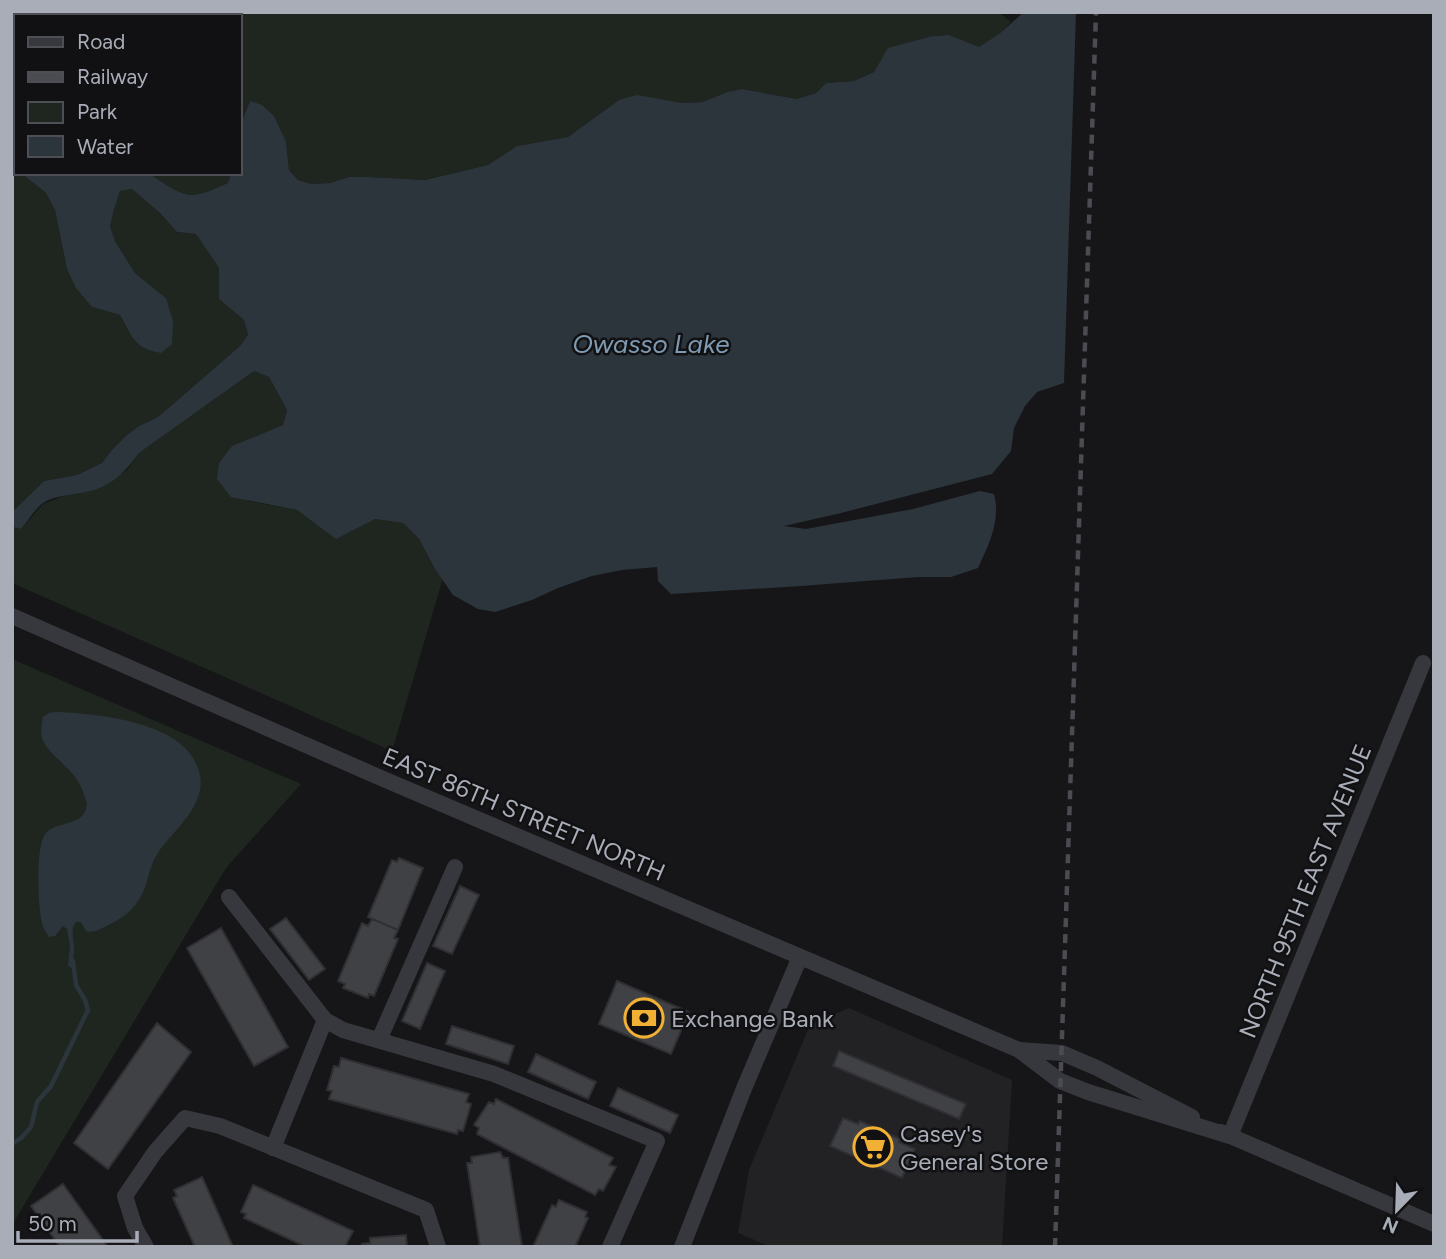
<svg xmlns="http://www.w3.org/2000/svg" width="1446" height="1259" font-family="Figtree,sans-serif">
<style>
.built{fill:#222225}
.green{fill:#1e261f}
.water{fill:#2c353c}
.lines{fill:none;stroke-linecap:round;stroke-linejoin:round}
.stream{stroke:#2c353c;stroke-width:4.5}
.building{fill:#404145;stroke:#303034;stroke-width:2}
.minor{stroke:#37383d;stroke-width:16}
.rail{stroke:#4a4c52;stroke-width:4.5;stroke-dasharray:9 7;stroke-linecap:butt}
.labels{text-anchor:middle;dominant-baseline:central;stroke-width:5;stroke-linejoin:round;paint-order:stroke}
.street-label{font-size:24px;fill:#a8adb8;stroke:#111113}
.poi-label{font-size:24px;fill:#a8adb8;stroke:#111113;text-anchor:start}
.water-label{font-size:26px;font-style:italic;fill:#7f9bb3;stroke:#111113}
</style>
<rect width="100%" height="100%" fill="#161618"/>
<!-- built -->
<path class="built" d="M849,1008L1012,1080L1002,1247H771L738,1233L749,1170L810,1025Z"/>
<!-- green -->
<path class="green" d="M35,12H998L1011,22L999,34L979,48L949,35L933,36L874,72L854,81L826,83L816,93L797,99L742,89L727,92L703,102L683,103L661,100H619L568,137L517,146L488,165L425,180L369,177H349L330,183L311,184L298,180L289,170L286,142L250,101L240,126V16H38Z
M12,166L16,169V173H21L46,193L55,210L67,269L92,307L120,315C132,336 134,349 161,353L166,298L135,273L115,241L110,226L113,209L120,191L132,189L160,213L177,232L196,234L219,268V299L244,320L248,336L240,346L158,417L139,426L111,451L102,463L77,475L44,481L12,512Z
M149,173H231L228,183C216,188 203,195 190,195C179,194 158,180 149,173Z
M254,371L269,377L287,410L283,425L232,446L248,501L297,510L315,523L375,519L403,523L419,539L435,569L443,578L392,751L12,583V527L21,529L43,504L66,495L89,491L127,470L139,453Z
M12,659L301,784L226,868L12,1225Z"/>
<!-- water -->
<path class="water" d="M12,12H35L38,16H16V169L12,166Z
M1024,12H1076L1064,383L1037,392L1025,406L1014,428L1011,451L992,474L841,513L784,526L806,529L913,509L980,491L994,494C1001,520 989,544 978,568L951,577H918L801,586L671,594L658,581L657,567L622,570L592,576L558,588L532,600L495,612L478,609L453,595L435,569L419,539L403,523L375,519L336,539L297,510L231,497L217,479L219,463L232,446L283,425L287,410L269,377L254,371L139,453C125,472 111,487 86,492C72,495 56,495 43,503C35,509 28,521 21,529L12,527V512L44,481L77,475L102,463L111,451L126,436L139,426L158,417L240,346L248,335L244,320L219,299V268L196,234L177,232L160,213L132,189L120,191L114,209L110,226L115,241L135,273L166,298L173,321L172,344L161,353C134,349 132,336 120,315L92,307L76,288L67,269L55,210L46,193L21,173H149C158,180 179,194 190,195C203,195 216,188 228,183L231,173H240V126L250,101L262,105L274,116L286,142L289,170L298,180L311,184L330,183L349,177H369L425,180L488,165L517,146L568,137L619,100L637,95L682,103L703,102L727,92L742,89L797,99L816,93L826,83L854,81L874,72L888,48L933,36L949,35L979,47L999,34Z
M55,712C94,713 171,721 193,758C217,797 179,824 159,851C153,860 150,870 147,881C140,905 128,916 106,926C99,930 93,933 86,931L81,922H76C69,932 75,940 74,951C74,957 72,962 72,968L68,966L70,946L67,929L63,926L55,936L49,937C46,933 43,928 42,923C38,907 35,845 46,833C56,822 82,825 86,809C88,804 87,803 85,798C82,786 76,776 66,767C58,758 46,750 42,738C40,732 42,724 43,717L49,713Z"/>
<g class="lines">
<!-- stream -->
<path class="stream" d="M12,1144L21,1138L31,1127L37,1102L51,1086L88,1010L85,1000L76,985L73,961"/>
</g>
<!-- building -->
<path class="building" d="M399,858L423,868L398,930L368,917L392,860L397,862Z
M460,886L479,895L452,954L433,946Z
M286,918L325,969L309,980L270,929Z
M372,919L398,930L394,938L398,939L374,996L369,994L368,998L343,988L345,984L338,981L362,923L368,926Z
M221,928L288,1047L254,1066L187,948Z
M427,963L445,971L420,1029L402,1021Z
M617,981L689,1012L671,1054L599,1024Z
M157,1023L191,1052L108,1169L74,1143Z
M452,1026L514,1046L508,1064L446,1044Z
M839,1051L966,1104L959,1119L833,1066Z
M536,1054L596,1082L588,1099L528,1072Z
M341,1058L469,1094L466,1102L471,1104L463,1131L458,1130L457,1134L329,1099L332,1091L327,1090L334,1066L339,1067Z
M618,1088L678,1115L670,1133L610,1106Z
M496,1099L613,1158L609,1165L616,1167L603,1191L599,1189L595,1195L477,1134L479,1128L474,1125L489,1102L494,1104Z
M843,1118L858,1124L860,1121L900,1139L899,1142L915,1149L902,1178L830,1146Z
M500,1152L503,1158H508L522,1247H480L467,1163H472L471,1157Z
M202,1177L233,1247H195L173,1198L177,1196L174,1190Z
M63,1184L108,1247H60L31,1206Z
M253,1185L353,1231L345,1247H306L244,1218L246,1214L241,1212Z
M559,1200L587,1212L585,1217L588,1218L575,1247H533L552,1205L556,1207Z
M406,1235L407,1247H362V1244L370,1243V1238Z"/>
<g class="lines">
<!-- minor -->
<path class="minor" d="M12,616L381,778L1019,1050L1060,1081L1088,1092L1230,1136
M229,897L325,1020L343,1030L494,1074L657,1141L610,1247
M379,1040L455,867
M1019,1050L1062,1053L1097,1068L1192,1117
M1221,1132L1434,1224
M1230,1136L1423,663
M273,1148L325,1020
M146,1247L135,1228L125,1196L155,1152L185,1118L220,1126L426,1210L438,1247
M682,1247L745,1086L800,957"/>
<!-- rail -->
<path class="rail" d="M1055,1247L1096,12"/>
</g>
<!-- icons -->
<defs>
<g id="bank-ring" transform="scale(2.0125)"><circle r="9.5" fill="#111113" stroke="#f2b134" stroke-width="1.5"/><path d="M-6-4H6V4H-6ZM0-2.3a2.3 2.3 0 1 0 0 4.6a2.3 2.3 0 1 0 0-4.6Z" fill="#f2b134"/></g>
<g id="supermarket-ring" transform="scale(2.0125)"><circle r="9.5" fill="#111113" stroke="#f2b134" stroke-width="1.5"/><path d="M-6-5.5h2.5l.6 2H6L4.5 2H-2.5L-4.4-4H-6ZM-1.5 3.2a1.3 1.3 0 1 0 .1 0ZM3 3.2a1.3 1.3 0 1 0 .1 0Z" fill="#f2b134"/></g>
</defs>
<g fill-rule="evenodd">
<use href="#bank-ring" x="644" y="1018"/>
<use href="#supermarket-ring" x="873" y="1147"/>
</g>
<g class="labels">
<!-- street labels -->
<g class="street-label">
<text transform="translate(524 814) rotate(23)">EAST 86TH STREET NORTH</text>
<text transform="translate(1305 891) rotate(-68)">NORTH 95TH EAST AVENUE</text>
</g>
<!-- poi labels -->
<g class="poi-label">
<text x="671" y="1018">Exchange Bank</text>
<text x="900" y="1133">Casey's<tspan x="900" dy="28">General Store</tspan></text>
</g>
<!-- water labels -->
<g class="water-label">
<text x="651" y="344">Owasso Lake</text>
</g>
</g>
<!-- border -->
<rect width="1446" height="1259" fill="none" stroke="#a8adb8" stroke-width="28"/>
<!-- legend -->
<rect x="14" y="14" width="228" height="161" fill="#111113" stroke="#4d4f55" stroke-width="2"/>
<rect x="28" y="37" width="35" height="10" fill="#37383d" stroke="#4d4f55" stroke-width="2"/>
<text x="77" y="49" font-size="21" fill="#a8adb8">Road</text>
<rect x="28" y="72" width="35" height="10" fill="#4a4c52" stroke="#4d4f55" stroke-width="2"/>
<text x="77" y="84" font-size="21" fill="#a8adb8">Railway</text>
<rect x="28" y="102" width="35" height="21" fill="#1e261f" stroke="#4d4f55" stroke-width="2"/>
<text x="77" y="119" font-size="21" fill="#a8adb8">Park</text>
<rect x="28" y="136" width="35" height="21" fill="#2c353c" stroke="#4d4f55" stroke-width="2"/>
<text x="77" y="154" font-size="21" fill="#a8adb8">Water</text>
<!-- north arrow -->
<g transform="translate(1397 1210) rotate(203)" stroke="#111113" stroke-width="5" paint-order="stroke">
<path d="M0-5L12 26L0 18L-12 26Z" fill="#a8adb8"/>
<text y="-10" font-size="19" font-weight="bold" text-anchor="middle" fill="#a8adb8">N</text>
</g>
<!-- scale -->
<path d="M18 1231v10h119v-10" fill="none" stroke="#a8adb8" stroke-width="3.5"/>
<text x="28" y="1231" font-size="21" fill="#a8adb8" stroke="#111113" stroke-width="5" paint-order="stroke">50 m</text>
</svg>
